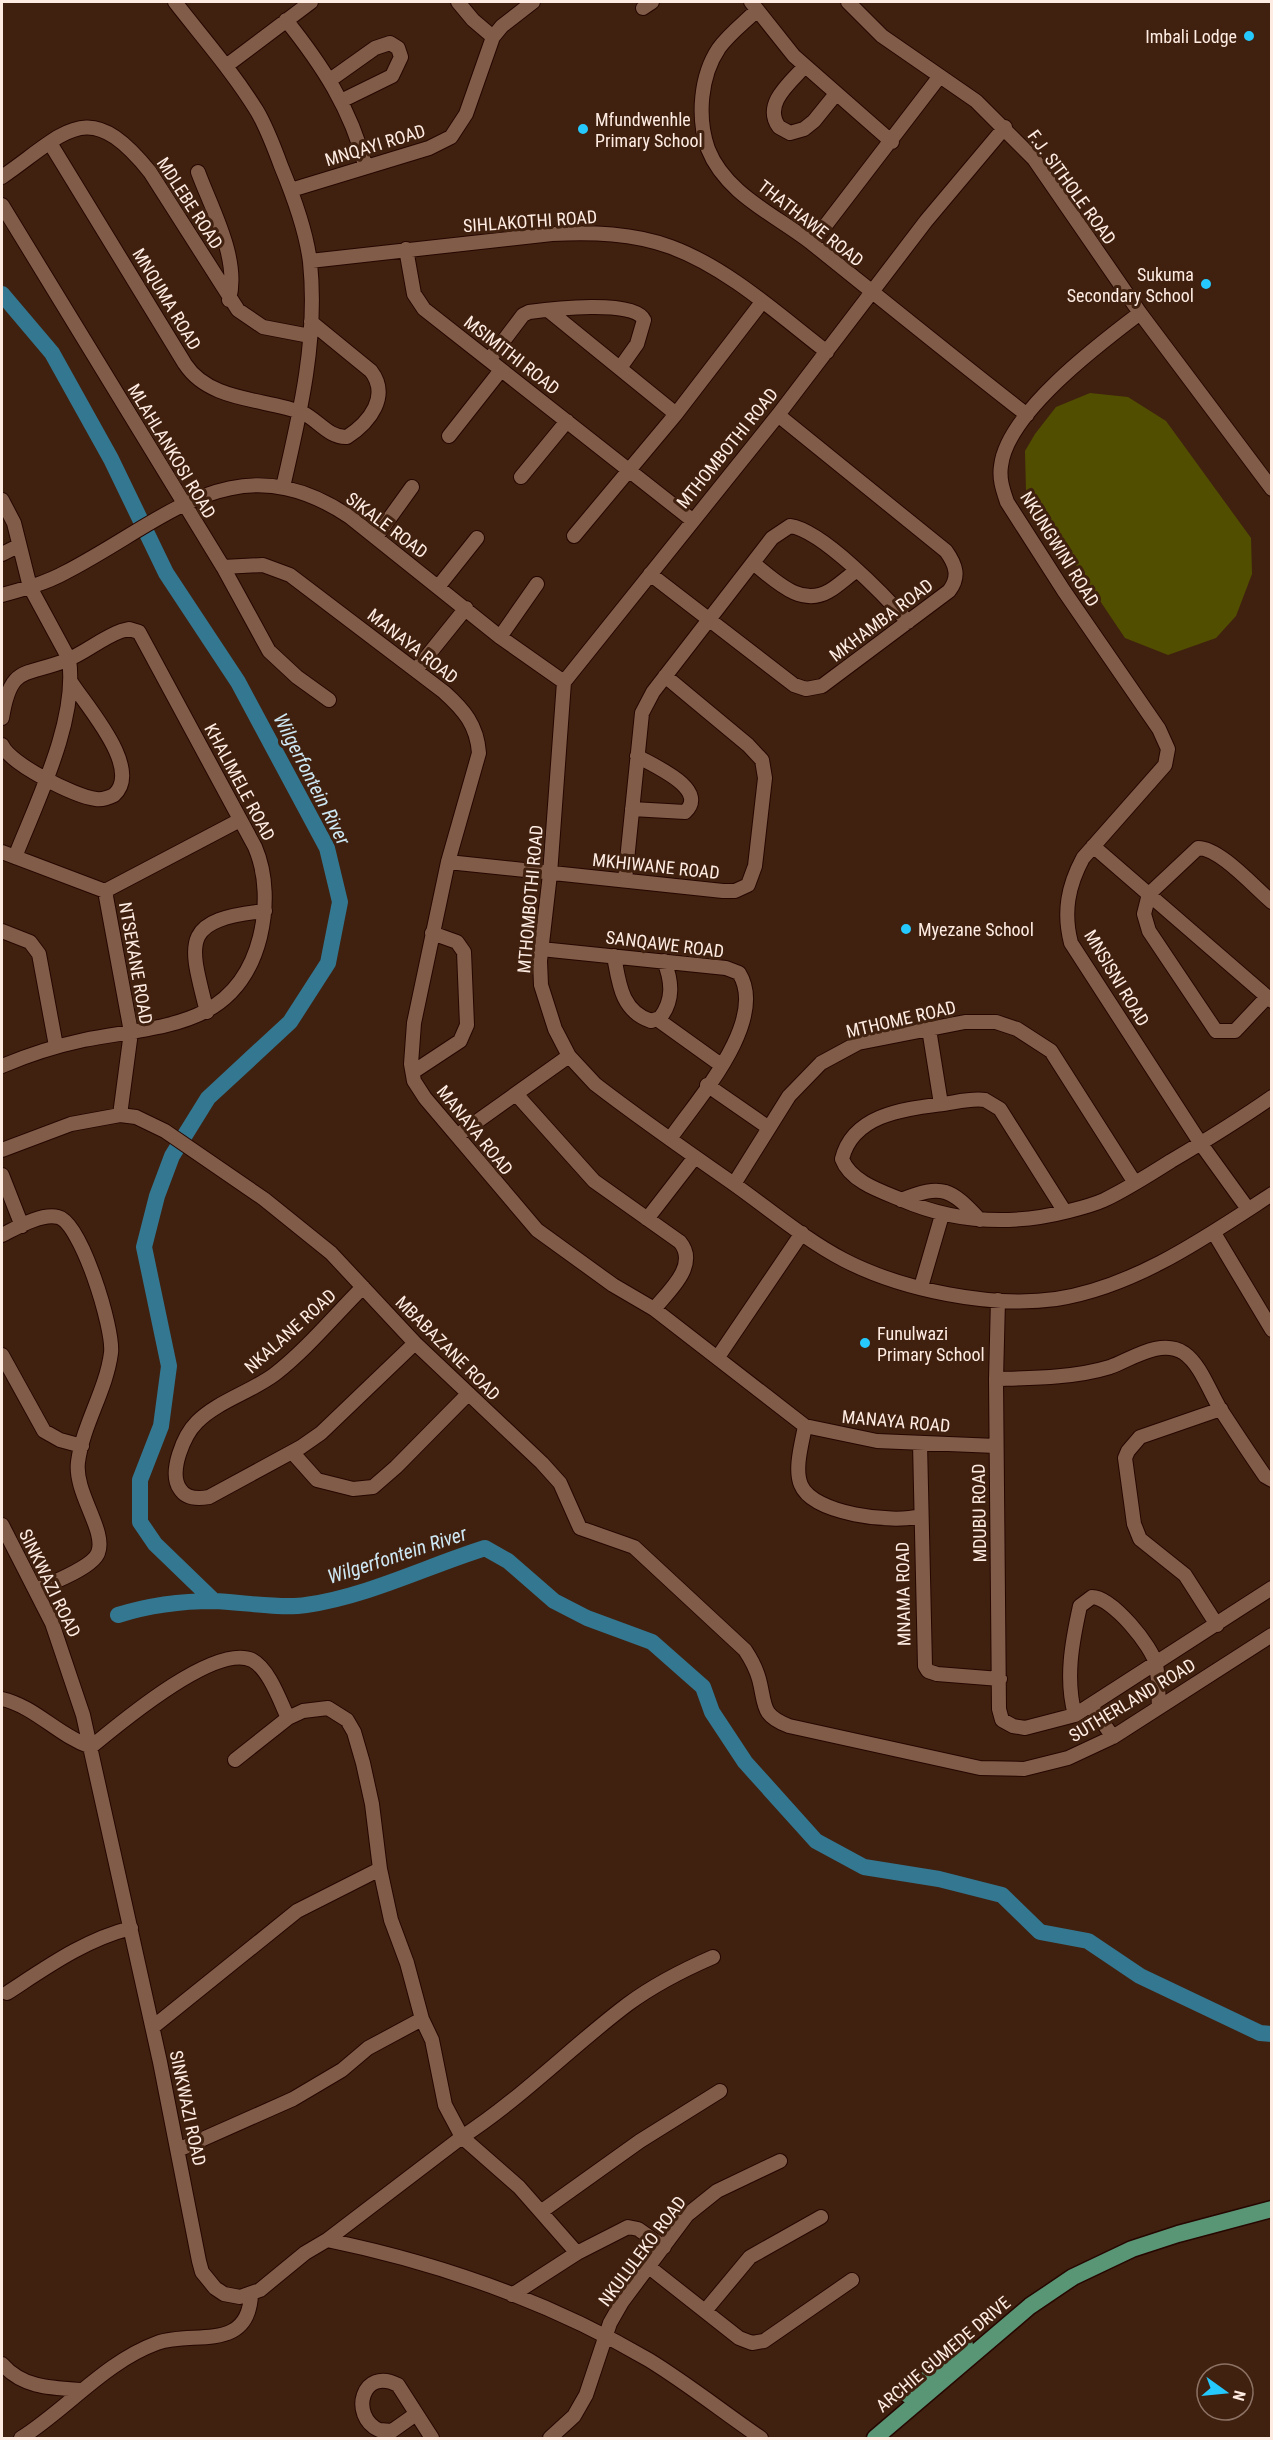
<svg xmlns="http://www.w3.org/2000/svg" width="1273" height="2440" font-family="'Roboto Condensed',sans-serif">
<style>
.green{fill:#514e00}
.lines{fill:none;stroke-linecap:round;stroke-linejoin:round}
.river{stroke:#337791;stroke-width:16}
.minor-casing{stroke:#250700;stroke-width:16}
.major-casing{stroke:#250700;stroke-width:19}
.minor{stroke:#815c49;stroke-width:14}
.major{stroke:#599675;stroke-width:16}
.poi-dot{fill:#26c9fe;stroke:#40200f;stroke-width:2}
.labels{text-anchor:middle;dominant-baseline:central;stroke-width:6;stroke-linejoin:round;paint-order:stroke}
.poi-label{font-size:18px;fill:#feece3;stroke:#40200f;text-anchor:start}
.street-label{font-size:18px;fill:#feece3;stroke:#40200f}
.water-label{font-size:20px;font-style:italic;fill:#cde8f4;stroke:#40200f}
</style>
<rect width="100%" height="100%" fill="#40200f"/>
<!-- green -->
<path class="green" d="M1090,393L1128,397L1166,421L1251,538L1252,574L1236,616L1216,638L1168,655L1125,638L1026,491L1025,451L1035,434L1056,407Z"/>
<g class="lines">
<!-- river -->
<path class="river" d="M2,294L52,353L111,459L166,573L238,682L327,848L340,902L328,963L290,1022L208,1098L172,1156L157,1196L144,1247L169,1366L161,1426L140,1480V1522L155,1544L214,1601C241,1602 281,1609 306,1605C368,1596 425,1567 485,1548L508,1561L554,1601L587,1618L652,1642L703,1687L712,1712L745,1762L816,1841L864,1867L939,1879L1002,1895L1040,1932L1088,1941L1140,1976L1260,2033L1272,2034
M118,1615C150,1605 181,1601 214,1601"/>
<!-- minor casing -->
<g class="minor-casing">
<path id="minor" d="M175,2C203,38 233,72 257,111C267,128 274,147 281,166C293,195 306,229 310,262C318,338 300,414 283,487
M458,2L473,20L493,37
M751,2L794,56L892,142
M848,2L882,36L976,101L1034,159L1140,313L1272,489
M643,8L652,2
M757,10C745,22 729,34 719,48C700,76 697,118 708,149C726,195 778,216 814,245C885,302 955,359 1027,415
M286,20C322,65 351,109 365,165
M226,66L311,2
M805,66C791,82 762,104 779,127L790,133L804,129L814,121L835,95
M330,80L375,48L390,43L398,48L401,57L392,76L341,101
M1005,127L926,221L778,415L564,682L550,874L540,961L541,985L555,1029L569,1056L595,1084C639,1118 685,1150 731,1182C768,1208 804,1239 844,1260C902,1290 991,1308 1056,1299C1135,1287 1206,1237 1272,1194
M50,143L185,364C210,402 264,398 303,413C318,420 329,438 347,437C370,422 390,396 371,371L311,322
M198,172C212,210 240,259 229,300
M2,177C67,132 88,95 150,172L238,310L263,327L310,336
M291,190L429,148L451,137L466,114L493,37L502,26L533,2
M2,205L223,567L269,651L297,677L329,700
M812,243L940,76
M406,249L414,294L424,309L692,520
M310,261L552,234C592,232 633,233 671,247C728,268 779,315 827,352
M548,310L676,414
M1140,313C1099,344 1007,413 1001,466C999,479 1003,490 1007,502L1064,591L1159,729L1168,749L1165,765L1083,858C1068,886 1063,912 1071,943L1201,1144L1248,1209
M489,360L523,315L529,312C550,309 635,299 644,320L637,344L620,368
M449,436L501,370
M521,477L567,421
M2,500L14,523L30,587L69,659C78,720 37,801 15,857
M574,536L676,414L762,302
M376,537L412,487
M2,554L18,546
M753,563C774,579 800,608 829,591C838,586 847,577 856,571
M223,567L263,565L290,575L444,692C464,710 477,725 479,753L448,862L414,1023L411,1064L414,1081L425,1098L537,1230L613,1285L654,1309L805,1426L877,1441L996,1446
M650,574L794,685L806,689L822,686L949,591C960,577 956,565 946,551L778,415
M438,587L477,538
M2,595C24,589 46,583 66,572C165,521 236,440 350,517L500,637L564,682
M500,637L537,584
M416,670L466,608
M2,718C11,664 24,677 67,660C86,652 102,638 121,631L129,629L139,632L255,847C267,875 267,908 260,937C237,1029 160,1025 84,1040C56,1046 28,1055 2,1066
M2,745C10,764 74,796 96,799C103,800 108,798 114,795C143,769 87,707 71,682
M632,809L685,812C710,789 652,765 637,756
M1093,846L1272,1001
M2,852L105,891
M448,862L723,891H735L748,885L755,866L765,778L762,760L748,745L665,676
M625,880L642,713L653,692L772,538L790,526C822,530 886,597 908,622
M105,891L131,1032L120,1115
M105,891L240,820
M2,931L30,942L39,954L56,1046
M541,949L726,968L739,973C769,1021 696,1101 670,1139
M614,956C619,983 621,1011 651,1021L660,1018C674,1000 672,981 664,961
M1267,997L1235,1031H1216L1149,931L1144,914L1149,894L1198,848C1220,848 1254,887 1272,902
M207,1012C189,941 180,920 265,911
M657,1019L721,1065
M929,1029L941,1104
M413,1072L460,1041L467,1025L464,952L457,942L432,933
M707,1085L769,1128
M516,1094L594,1181L680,1242C699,1265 669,1291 654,1309
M458,1135L569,1056
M2,1150L71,1124L120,1115L136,1117L165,1131L264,1199L331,1253L415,1343L542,1463L560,1483L580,1528L634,1547L745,1650C751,1659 756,1668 759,1679C766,1705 760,1715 789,1726L980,1768L1024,1769L1068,1758L1113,1737L1272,1635
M2,1175L22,1226
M734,1184L789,1096L821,1063L858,1043L965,1022H996L1017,1029L1051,1051L1135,1183
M901,1200C943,1183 951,1189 980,1220
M1065,1212L1000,1109L985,1100C972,1098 957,1102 943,1104C905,1109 853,1114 842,1159C850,1181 880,1191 900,1199C955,1223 1011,1226 1069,1211C1081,1208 1093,1205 1104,1200C1127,1189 1149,1175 1171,1161C1205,1141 1239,1120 1272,1097
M647,1219L695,1157
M1214,1233L1272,1330
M2,1235C16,1228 41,1213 58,1217C81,1222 114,1329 111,1353C106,1391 83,1424 78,1462C74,1493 107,1531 98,1553C92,1568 51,1583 36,1590
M363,1287C334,1316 307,1349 275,1374C251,1392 218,1401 197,1422C184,1435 168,1472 180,1489C186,1499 198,1499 209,1497L301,1447L321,1433L415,1343
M921,1287L942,1215
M998,1300L996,1379L999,1709L1002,1720L1013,1726L1025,1728L1075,1715L1272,1588
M2,1355L44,1431L60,1440L82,1446
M718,1357L802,1233
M996,1379C1033,1378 1074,1378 1110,1367C1132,1359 1161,1338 1184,1353C1200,1364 1209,1390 1219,1407C1234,1430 1249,1453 1265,1476L1272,1480
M805,1426C802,1443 794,1469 801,1485C813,1514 893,1524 920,1516
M920,1443L925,1666L928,1671L937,1674L1000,1679
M292,1452L317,1480L353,1489L373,1487L396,1467L467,1395
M2,1525L52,1623L83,1715L160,2062L199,2261L202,2272L215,2288L224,2294L240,2297L260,2290L305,2253L327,2240C439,2263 550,2302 649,2360C688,2384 723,2412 761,2438
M1217,1625L1185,1575L1140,1539L1134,1524L1125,1458L1128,1451L1140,1437L1221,1409
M2,1699C36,1707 57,1735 91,1747C119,1724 214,1643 252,1660C269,1669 280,1701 288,1718
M1091,1706L1113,1737
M1075,1715C1065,1679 1072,1642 1080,1606L1092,1597C1112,1597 1153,1647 1156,1665C1159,1679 1158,1694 1159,1707
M235,1760L288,1718L303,1711L328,1708L347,1720L354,1732L363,1763L372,1804L380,1869L391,1920L407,1963L422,2019L432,2040L445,2105L462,2137L327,2240
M7,1993C47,1967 84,1940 131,1928
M153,2027L297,1911L380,1869
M178,2150L293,2099L342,2070L368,2048L422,2019
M542,2211L640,2141L720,2091
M577,2253L519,2187L462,2137C522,2098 571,2047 628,2004C654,1985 683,1970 713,1957
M649,2267L739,2338L752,2343L764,2341L852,2280
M512,2295L577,2253L628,2227L638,2229L664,2247
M705,2311L750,2257L821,2217
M2,2364C23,2388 51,2388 83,2390
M416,2414L392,2431L379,2430C349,2416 362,2366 398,2385L432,2438
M21,2438C67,2409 105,2362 157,2343C193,2330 248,2353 251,2295
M550,2438L574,2416L586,2395L610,2323L622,2302L687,2215L717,2191L780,2161"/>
</g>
<!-- major casing -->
<g class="major-casing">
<path id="major" d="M908,2395L965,2345
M875,2438L1030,2306L1073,2277L1132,2249L1178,2234L1272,2209"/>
</g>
<!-- minor -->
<use href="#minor" class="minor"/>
<!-- major -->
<use href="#major" class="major"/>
</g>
<!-- markers -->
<g class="poi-dot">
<circle cx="1249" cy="36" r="6"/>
<circle cx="583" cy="129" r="6"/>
<circle cx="1206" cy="284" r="6"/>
<circle cx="906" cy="929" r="6"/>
<circle cx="865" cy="1343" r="6"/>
</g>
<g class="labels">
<!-- poi labels -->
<g class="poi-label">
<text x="1237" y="36" text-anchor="end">Imbali Lodge</text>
<text x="595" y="119">Mfundwenhle<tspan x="595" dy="21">Primary School</tspan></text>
<text x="1194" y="274" text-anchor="end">Sukuma<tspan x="1194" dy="21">Secondary School</tspan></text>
<text x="918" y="929">Myezane School</text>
<text x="877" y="1333">Funulwazi<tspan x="877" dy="21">Primary School</tspan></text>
</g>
<!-- street labels -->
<g class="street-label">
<text transform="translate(375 145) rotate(-17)">MNQAYI ROAD</text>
<text transform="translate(1072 187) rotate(54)">F.J. SITHOLE ROAD</text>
<text transform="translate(190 203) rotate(57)">MDLEBE ROAD</text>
<text transform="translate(530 221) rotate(-4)">SIHLAKOTHI ROAD</text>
<text transform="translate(811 223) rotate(38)">THATHAWE ROAD</text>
<text transform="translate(167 299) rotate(59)">MNQUMA ROAD</text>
<text transform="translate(512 355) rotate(38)">MSIMITHI ROAD</text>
<text transform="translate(727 448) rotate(-51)">MTHOMBOTHI ROAD</text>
<text transform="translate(172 451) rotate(59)">MLAHLANKOSI ROAD</text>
<text transform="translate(387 525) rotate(37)">SIKALE ROAD</text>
<text transform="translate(1060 549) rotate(58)">NKUNGWINI ROAD</text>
<text transform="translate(881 620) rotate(-37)">MKHAMBA ROAD</text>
<text transform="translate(413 646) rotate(38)">MANAYA ROAD</text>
<text transform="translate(240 782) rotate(62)">KHALIMELE ROAD</text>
<text transform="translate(656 866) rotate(6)">MKHIWANE ROAD</text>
<text transform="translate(530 899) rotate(-85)">MTHOMBOTHI ROAD</text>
<text transform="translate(665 944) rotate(7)">SANQAWE ROAD</text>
<text transform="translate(136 963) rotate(80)">NTSEKANE ROAD</text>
<text transform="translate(1117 978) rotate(59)">MNSISNI ROAD</text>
<text transform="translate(901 1019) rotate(-13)">MTHOME ROAD</text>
<text transform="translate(475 1130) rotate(51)">MANAYA ROAD</text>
<text transform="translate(290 1331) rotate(-42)">NKALANE ROAD</text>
<text transform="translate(448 1348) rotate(45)">MBABAZANE ROAD</text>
<text transform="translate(896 1421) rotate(5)">MANAYA ROAD</text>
<text transform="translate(979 1513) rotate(-91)">MDUBU ROAD</text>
<text transform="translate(50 1583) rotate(64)">SINKWAZI ROAD</text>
<text transform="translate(903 1594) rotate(-91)">MNAMA ROAD</text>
<text transform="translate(1132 1700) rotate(-31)">SUTHERLAND ROAD</text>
<text transform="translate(188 2108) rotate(78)">SINKWAZI ROAD</text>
<text transform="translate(642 2251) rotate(-53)">NKULULEKO ROAD</text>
<text transform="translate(943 2354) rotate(-40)">ARCHIE GUMEDE DRIVE</text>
</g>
<!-- water labels -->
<g class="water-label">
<text transform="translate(312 779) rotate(63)">Wilgerfontein River</text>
<text transform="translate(397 1555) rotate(-18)">Wilgerfontein River</text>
</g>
</g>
<!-- border -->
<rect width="1273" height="2440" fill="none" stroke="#feece3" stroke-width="6"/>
<!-- north arrow -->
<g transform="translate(1225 2392) rotate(105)"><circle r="28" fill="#40200f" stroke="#8c7264" stroke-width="1.5"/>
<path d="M0-4.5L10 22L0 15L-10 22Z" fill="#26c9fe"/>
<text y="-9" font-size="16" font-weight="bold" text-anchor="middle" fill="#feece3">N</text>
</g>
</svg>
